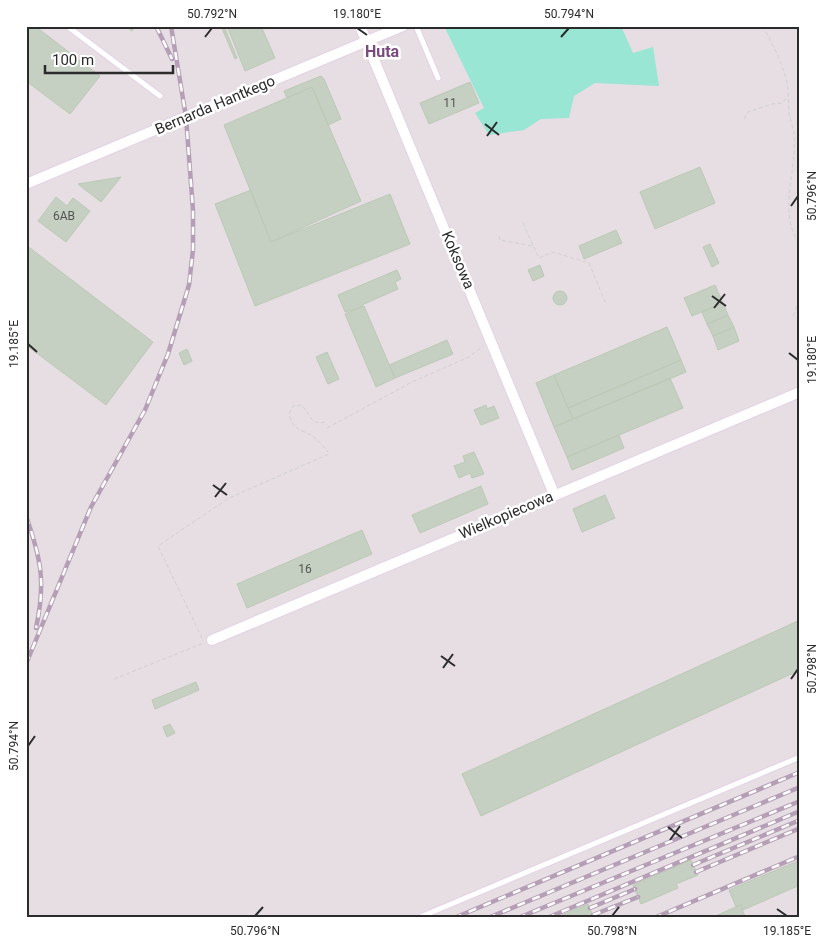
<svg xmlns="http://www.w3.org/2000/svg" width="826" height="944" font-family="Roboto,sans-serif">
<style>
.industrial{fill:#e6dee3}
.green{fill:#98e6d3}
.building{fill:#c6d0c2;stroke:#bbc9b6}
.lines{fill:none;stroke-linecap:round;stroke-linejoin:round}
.lane-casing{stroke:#e3d2e4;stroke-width:7}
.street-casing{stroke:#e3d2e4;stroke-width:12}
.path{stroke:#d0d0d0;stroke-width:1;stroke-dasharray:4 2.5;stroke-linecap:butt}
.lane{stroke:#fff;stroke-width:5}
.street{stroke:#fff;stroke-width:10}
.rail-casing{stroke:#b59fb6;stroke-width:4.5}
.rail{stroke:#fff;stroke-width:2.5;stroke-dasharray:8;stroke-linecap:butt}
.ticks{fill:none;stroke:#2b2b2b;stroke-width:2}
.labels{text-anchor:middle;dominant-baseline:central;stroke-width:5;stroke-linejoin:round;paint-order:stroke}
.number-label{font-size:12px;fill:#525451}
.street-label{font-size:15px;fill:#2b2b2b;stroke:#fff}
.neighbourhood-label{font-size:16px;font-weight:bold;fill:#7a4a7e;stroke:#fff}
.neatline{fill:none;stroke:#2b2b2b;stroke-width:2}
.ticks-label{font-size:12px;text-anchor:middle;fill:#2b2b2b}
</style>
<rect width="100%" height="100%" fill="#e2eddd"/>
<!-- industrial -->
<path class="industrial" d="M26,26H800V918H26Z"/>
<!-- green -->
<path class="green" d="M444,26H621L633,53L653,47L659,86L595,83L574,96L569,118L541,119L524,130L489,135L475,113L484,108Z"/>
<!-- building -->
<path class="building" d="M26,26H35L100,76L70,114L26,81Z
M125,26H135L132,31Z
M221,26H224L237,58L235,59Z
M227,26H261L275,58L245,71Z
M321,76L324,79L341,119L328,125L312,87L287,98L284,91Z
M470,82L479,103L429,124L420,103Z
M312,87L361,201L271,242L224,125Z
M700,167L715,203L655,229L640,192Z
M121,177L101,202L78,184Z
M251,190L271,242L390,194L410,244L255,306L215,204Z
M56,197L67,206L73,198L90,211L66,242L38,221Z
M616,230L622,243L584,259L579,246Z
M710,244L719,263L712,267L703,247Z
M26,245L153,342L106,405L26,345Z
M540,265L544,276L533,281L528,270Z
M397,270L401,279L395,282L398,289L362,305V307L345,312L338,295Z
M715,285L723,303L692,316L684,298Z
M553 298a7 7 0 1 1 14 0a7 7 0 1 1-14 0Z
M723,303L728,315L707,324L702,312Z
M364,306L395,378L376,387L345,314Z
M728,315L734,327L713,336L707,324Z
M667,327L681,360L568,408L554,375Z
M734,327L739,341L718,350L713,336Z
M447,340L453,354L395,378L389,365Z
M187,349L192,361L184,365L179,353Z
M327,352L339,379L328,384L316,357Z
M681,360L686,372L573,419L568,408Z
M554,375L573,419L554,427L536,383Z
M670,378L683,408L567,457L554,427Z
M486,405L487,409L494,406L499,418L481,425L474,410Z
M619,435L624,448L572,470L567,457Z
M474,452L484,474L472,478L470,473L459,478L454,466L465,462L463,456Z
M481,486L488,504L420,533L412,515Z
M605,495L615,518L582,532L573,509Z
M362,530L372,554L247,608L237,584Z
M800,620V670L481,816L462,774Z
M196,682L199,690L155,709L152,700Z
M170,724L175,733L167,737L163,727Z
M691,860L698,875L676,884L678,888L641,904L633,885Z
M800,860V885L743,910L741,904L736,907L729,890Z
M588,904L594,918H555Z
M740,905L746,918H711Z"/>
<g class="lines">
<!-- lane casing -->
<g class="lane-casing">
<path id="lane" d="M67,26L160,96
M416,26L438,78
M418,918L800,757"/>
</g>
<!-- street casing -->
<g class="street-casing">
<path id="street" d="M360,26L554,494
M26,184L403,26
M212,640L800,392"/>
</g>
<!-- path -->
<path class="path" d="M763,26C772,44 783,63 787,83C789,93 788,103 789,113C790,121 794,128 794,136C797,172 777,213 800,245
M744,119L748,112L772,104L782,103L788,96
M523,223L539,258L553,252L589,263L606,304
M499,236L500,240L533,246
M793,316L800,299
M325,422L319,423L313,421L302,405L293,406L289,414C294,432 300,428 314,437C319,441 324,447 328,452
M327,428L412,382L469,357L483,346
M202,638L158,546L229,498L329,454
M114,679L204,643"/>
<!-- lane -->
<use href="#lane" class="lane"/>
<!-- street -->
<use href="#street" class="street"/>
<!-- rail casing -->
<g class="rail-casing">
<path id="rail" d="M156,26L172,59
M26,516C41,559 46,582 36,628
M26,664L91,507L145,410L168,354L189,285L193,250V210L186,117L171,26
M693,865L800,820
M696,872L798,829
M590,908L635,889
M593,915L638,897
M454,918L800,772
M488,918L800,787
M518,918L800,801
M547,918L800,811
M654,918L800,856"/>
</g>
<!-- rail -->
<use href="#rail" class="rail"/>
</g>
<!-- ticks -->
<path class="ticks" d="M357,28L367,35M205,37L212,28M561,37L569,28M485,124L499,135M487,136L497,122M791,206L798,196M712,296L726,306M714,308L725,294M28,344L37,352M789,353L798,360M213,485L227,495M215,497L226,483M441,656L455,666M443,668L453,654M791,679L798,669M28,746L35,736M668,827L682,838M670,840L680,826M777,909L787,916M255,916L263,907M612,916L619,907"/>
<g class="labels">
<!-- number labels -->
<g class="number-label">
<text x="450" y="103">11</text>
<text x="64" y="216">6AB</text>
<text x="305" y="569">16</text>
</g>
<!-- street labels -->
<g class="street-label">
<text transform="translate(215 105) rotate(-23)">Bernarda Hantkego</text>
<text transform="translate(458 260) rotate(67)">Koksowa</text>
<text transform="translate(506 515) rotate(-23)">Wielkopiecowa</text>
</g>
<!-- neighbourhood labels -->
<g class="neighbourhood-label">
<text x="382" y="51">Huta</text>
</g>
</g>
<!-- border -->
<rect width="826" height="944" fill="none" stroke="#ffffff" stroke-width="55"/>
<!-- scale -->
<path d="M45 65v8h128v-8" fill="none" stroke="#2b2b2b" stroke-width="2.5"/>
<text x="52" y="65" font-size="15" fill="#2b2b2b" stroke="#ffffff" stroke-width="4" paint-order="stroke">100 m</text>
<rect x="28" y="28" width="770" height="888" class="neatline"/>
<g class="ticks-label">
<text x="212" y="18">50.792°N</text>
<text x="357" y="18">19.180°E</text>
<text x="569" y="18">50.794°N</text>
<text transform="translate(812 196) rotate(-90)" y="4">50.796°N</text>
<text transform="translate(14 344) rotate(-90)" y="4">19.185°E</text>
<text transform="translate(812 360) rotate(-90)" y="4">19.180°E</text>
<text transform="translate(812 669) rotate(-90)" y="4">50.798°N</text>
<text transform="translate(14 746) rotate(-90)" y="4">50.794°N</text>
<text x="255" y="935">50.796°N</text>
<text x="612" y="935">50.798°N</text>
<text x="787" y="935">19.185°E</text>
</g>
</svg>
